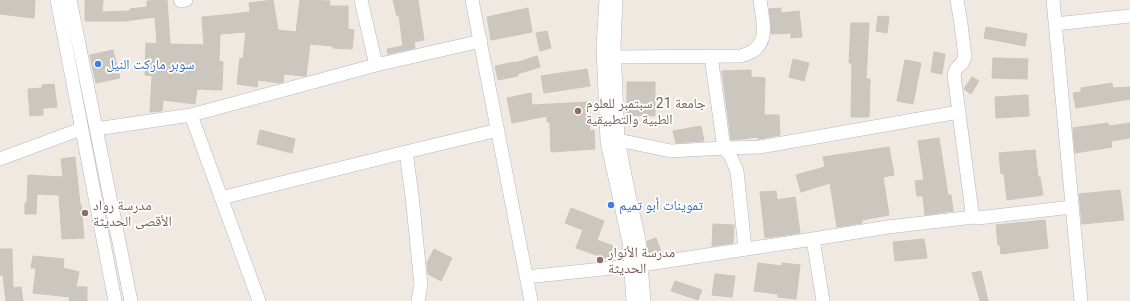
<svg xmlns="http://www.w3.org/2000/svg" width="1130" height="301" font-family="Roboto,'Noto Naskh Arabic',sans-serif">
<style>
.building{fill:#cbc7bf;stroke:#cbc5ba}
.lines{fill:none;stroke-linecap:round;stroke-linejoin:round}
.minor-casing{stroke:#b4b7c1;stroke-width:14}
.minor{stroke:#fff;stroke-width:13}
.shop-dot{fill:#3f7fe0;stroke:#fff;stroke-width:1.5}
.education-dot{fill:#8d6e63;stroke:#fff;stroke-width:1.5}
.labels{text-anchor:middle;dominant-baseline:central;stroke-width:3.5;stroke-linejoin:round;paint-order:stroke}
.shop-label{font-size:14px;fill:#366cbe;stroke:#fff;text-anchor:start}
.education-label{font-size:14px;fill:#785e54;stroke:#fff;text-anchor:start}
</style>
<rect width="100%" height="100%" fill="#efe9e1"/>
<!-- building -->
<path class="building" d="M0,0H35L34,18L0,14Z
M85,0H103L102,12L130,11V9L147,7V1L167,0L170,44L204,45L202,17L224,15L250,12L249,3L273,0L278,30L296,32L300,0L330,1L329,6H348V29L354,30L352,49L333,48V46L310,44L306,76H303L284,74L283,82L279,83L258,80L257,87L237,84L240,58L243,59L246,32L220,34L219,61L223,62L222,90L197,89L195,104L163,100L162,111L150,112L152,76L145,75L146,43L157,44L155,17L125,21H85Z
M393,0H418L424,40L414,42L415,48L388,54L387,49L403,46L399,15L397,16Z
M528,8L532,32L491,40L487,17Z
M781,8V13L799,11L802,37L791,38V33L771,34V26L769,9Z
M878,16L889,17L887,33L876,31Z
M851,23H869L866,79H870L869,117H851L852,63H849Z
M986,27L1027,34L1025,46L984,38Z
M547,31L551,48L540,51L536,33Z
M113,50L120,78L96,83L90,55Z
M934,52L945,54L942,74L931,72Z
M537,56L540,67L517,74L518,76L498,80L495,66L515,62V63Z
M993,58L1028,59L1027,79L992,78Z
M793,59L809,63L804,81L789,77Z
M905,60L921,63L913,104L897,101Z
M587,69L590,86L544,93L541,76Z
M751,70V77L765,78L764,115H779L780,135L759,139H758V137L731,140L722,71Z
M972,77L979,81L971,94L964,89Z
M627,82H655V116L627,115Z
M1112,83L1113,88L1130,87V99L1076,108L1073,93L1081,92V88Z
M54,84L57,107L43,108V115L30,116L28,89L42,88V85Z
M531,93L532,105L588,102L590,131L594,130L595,149L551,152L550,122H547V116L512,123L507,98Z
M1028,95L1029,116L996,118L995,97Z
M1108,123L1109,126L1130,123V138L1111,141L1112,147L1075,153L1073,128Z
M701,126L704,141L676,143L673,131Z
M260,130L295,139L292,153L257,144Z
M939,138L948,195H951L953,211L925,215L923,196H917L915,181L924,180L918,141Z
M889,147L894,175L883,177L889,215L862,220V223L837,227L830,183L801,192L796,175L825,167L823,157Z
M1035,150L1038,177H1040L1043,195L1007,200L1004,174H1001L999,153Z
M75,157L80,204H81L84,238L62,239L59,195L37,194L36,214H25V203H27L28,175L63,177L61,159Z
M1120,190L1124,220L1082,224L1079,194Z
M776,191L777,200L795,197L800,233L765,238L760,192Z
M571,208L604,221L597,240L613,246L608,259L576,248L583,230L565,223Z
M1045,220L1048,248L1001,254L1000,245H998L996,225Z
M713,224L734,225L733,243L712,246Z
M656,238L662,254L650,255L648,249L647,241Z
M924,239L927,258L895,261L893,242Z
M0,249H12L13,288L21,287L23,301H6L3,275H0Z
M434,249L452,258L441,281L428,274L427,263Z
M33,256L64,259L63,268L79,272L76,287H87V301H69L70,297L33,293L36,268H31Z
M758,263L782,266V263L800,265L796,299L778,297V294L754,291Z
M981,271L988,301H980L972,273Z
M715,274L735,276L732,297L712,295Z
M675,281L702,290L698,300L671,291Z"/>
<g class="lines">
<!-- minor casing -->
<g class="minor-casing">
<path id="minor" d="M57,0L115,301
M70,0L131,301
M180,0L181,1L186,0
M361,0L376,65
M472,0L531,301
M606,0L603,46L607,141L629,242L633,301
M616,0L614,45L618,140L629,195L639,240L644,301
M957,0L961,24L965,57L962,63L956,69L954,75L972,212L974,217L978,218L1072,207
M1053,0L1081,301
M1055,24L1130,16
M711,56L724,148L730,155L737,171L745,249
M614,57L740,56C772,49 763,24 760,0
M191,115L259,301
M96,129L191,115L376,65L481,41
M618,140L671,151L724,148L760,147L959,112
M0,159L81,129
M221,198L406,152
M526,277L641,265L813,239
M418,301L421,285L412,196L406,152L498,130
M823,301L813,239L888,227L974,217"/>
</g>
<!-- minor -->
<use href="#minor" class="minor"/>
</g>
<!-- markers -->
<g class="shop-dot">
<circle cx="98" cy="64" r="4"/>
<circle cx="611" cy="205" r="4"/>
</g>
<g class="education-dot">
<circle cx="578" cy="111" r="4"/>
<circle cx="85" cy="213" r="4"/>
<circle cx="600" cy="260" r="4"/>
</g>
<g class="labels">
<!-- shop labels -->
<g class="shop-label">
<text x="106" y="64">سوبر ماركت النيل</text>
<text x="619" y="205">تموينات أبو تميم</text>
</g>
<!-- education labels -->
<g class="education-label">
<text x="586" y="103">جامعة 21 سبتمبر للعلوم<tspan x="586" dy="16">الطبية والتطبيقية</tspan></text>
<text x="93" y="205">مدرسة رواد<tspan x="93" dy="16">الأقصى الحديثة</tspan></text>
<text x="608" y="252">مدرسة الأنوار<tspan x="608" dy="16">الحديثة</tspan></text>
</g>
</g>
</svg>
